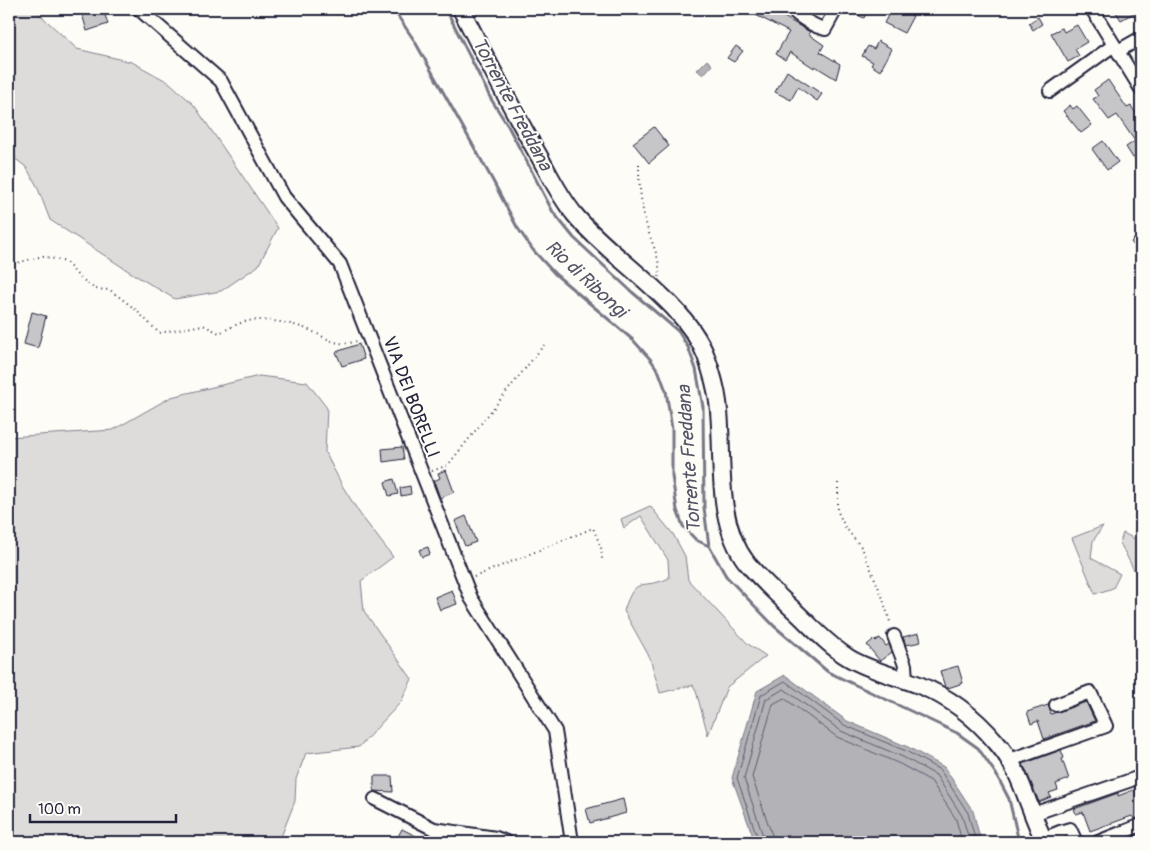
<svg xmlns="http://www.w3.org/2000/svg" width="1150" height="851" font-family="Pangolin,sans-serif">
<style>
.green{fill:#dddcdb;stroke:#807f8b}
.water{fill:#b2b2b7;stroke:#787885}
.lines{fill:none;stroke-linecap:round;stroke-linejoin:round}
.shore{stroke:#5c5c6d;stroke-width:1}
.stream{stroke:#787885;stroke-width:3}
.building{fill:#c6c6c8;stroke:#22223b}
.minor-casing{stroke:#22223b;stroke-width:16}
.major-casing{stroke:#22223b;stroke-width:20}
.path{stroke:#22223b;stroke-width:2;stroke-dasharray:1 4;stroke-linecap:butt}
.minor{stroke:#fdfcf7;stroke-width:12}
.major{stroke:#fdfcf7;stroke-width:16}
.labels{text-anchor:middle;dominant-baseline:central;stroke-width:4;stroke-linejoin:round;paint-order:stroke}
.street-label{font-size:18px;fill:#22223b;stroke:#fdfcf7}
.water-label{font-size:19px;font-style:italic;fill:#545466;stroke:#fdfcf7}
</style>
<rect width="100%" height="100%" fill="#fdfcf7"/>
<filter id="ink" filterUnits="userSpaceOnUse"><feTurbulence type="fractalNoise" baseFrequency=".02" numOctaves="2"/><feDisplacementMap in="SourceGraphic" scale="10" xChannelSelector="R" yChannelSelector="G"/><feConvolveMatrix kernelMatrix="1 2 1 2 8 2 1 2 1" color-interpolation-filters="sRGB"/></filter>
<g filter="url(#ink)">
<!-- green -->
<path class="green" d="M9,9H34L77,49L132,62L170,83L194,105L278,228L258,266L221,291L175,299L133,274L50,220L37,186L26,167L9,154Z
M259,376L307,382L327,408L325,452L343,487L360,514L393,557L361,581L364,611L412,679L401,702L359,747L306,753L296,779L295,801L279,842H9V437L113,430L171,397Z
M650,506L673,534L685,556L688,580L748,644L766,656L727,687L708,735L696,691L693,685L660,693L650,658L624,611C636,573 642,591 669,578L668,560L641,516L624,528L621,519Z
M1103,526L1093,541L1091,558L1120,574L1113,588L1095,594L1072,538Z
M1123,533L1135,539L1141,536V576H1137L1120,543Z"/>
<!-- water -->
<path class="water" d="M707,60L712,65L703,75L697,70Z
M785,675L847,721L908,747L944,767L973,811L981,842H755L732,778L757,691Z"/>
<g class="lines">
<!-- shore -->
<path class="shore" d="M759,842L737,778L761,695L785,681L844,725L906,751L940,770L968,813L976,842
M765,842L744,778L766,699L784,689L841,731L903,757L936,775L962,816L970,842
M773,842L772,835L752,777L773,704L784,698L837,737L900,764L931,781L956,819L962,842"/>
<!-- stream -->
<path class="stream" d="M393,9L414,40L493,181L517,227L533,250L555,274L633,340L651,360L659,372L666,391L672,429V476L677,510L683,526L696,540L709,546
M446,9L491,99L508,126L553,212L574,238L632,292L678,331L688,347L696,369L703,407L704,508L709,546L726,576L774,626L828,672L957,733L978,748L996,774L1009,799L1019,842"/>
</g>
<!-- building -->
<path class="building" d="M96,9H103L108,24L87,31L82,14Z
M744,9H772L785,15L784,17L810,32L808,34L824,45L820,52L840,64L836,79L815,66L814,68L790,52L785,60L776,54L789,32Z
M845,9H868L864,18Z
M1114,9H1141L1121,20Z
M891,10L901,15L903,11L913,16L904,33L884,23Z
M1038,17L1042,24L1033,30L1029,23Z
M1077,25L1087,42L1075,49L1079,56L1068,62L1051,33L1062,28L1064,32Z
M878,41L892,49L880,71L871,65L873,62L862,56L868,46L874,49Z
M736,46L743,51L734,62L727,58Z
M787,71L822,94L817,101L798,87L791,100L775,92Z
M1108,80L1127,108L1131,106L1141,121V153L1133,158L1126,147L1135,141L1117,115L1109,120L1093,99L1098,96L1094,90Z
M1070,105L1073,109L1077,106L1092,125L1081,133L1063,111Z
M654,127L669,146L649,163L633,143Z
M1103,141L1118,162L1107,170L1092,149Z
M1141,232V254L1131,242Z
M32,312L46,316L38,348L24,344Z
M359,344L364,359L342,366L336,352Z
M402,447L404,459L383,462L382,449Z
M446,470L454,492L440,498L434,481L440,478L438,473Z
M394,479L398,494L389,496L385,482Z
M410,486L411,494L401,496L400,488Z
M466,516L476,542L465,546L455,521Z
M428,547L430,554L422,557L419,550Z
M452,590L457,604L440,610L435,597Z
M919,633L921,642L906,645L903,637Z
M880,638L886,646L889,644L892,652L880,661L867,645L874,639L876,641Z
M958,666L963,683L948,688L945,687L940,671Z
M1086,702L1095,721L1044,739L1038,721L1031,724L1027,712L1048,705L1051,714Z
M1061,750L1064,758L1062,759L1069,779L1056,784L1058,790L1049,793L1051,797L1039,802L1023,764Z
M374,776H392L393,792L374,791Z
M1141,787V817L1134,819L1132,816L1090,831L1083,812L1076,814L1074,809L1118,793V796Z
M623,799L626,813L590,823L586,809Z
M402,829L428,842H395Z
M1141,834V842H1119Z"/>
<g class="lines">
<!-- minor casing -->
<g class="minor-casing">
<path id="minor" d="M139,9L221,81L284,197L340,264L471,598L555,731L572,842
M791,9C801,18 812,26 825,29L836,9
M1092,9L1141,89
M1118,51L1141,38
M1050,91L1114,45
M894,636L905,665L906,680
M1010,760L1106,726L1090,692L1056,705
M375,799L434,829L496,838L506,842
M1033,814L1137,778
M1043,839L1060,832L1070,829L1076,842
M1098,842L1141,825"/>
</g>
<!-- major casing -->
<g class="major-casing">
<path id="major" d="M461,9C486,58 511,108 539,156C550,176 560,197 575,215C612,260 685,301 706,356C711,370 716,386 718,402C725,454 713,519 747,563C762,581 780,597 796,612C813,628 829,646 849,658C871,671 896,676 919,685C949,697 975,717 996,742C1023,772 1027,808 1045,842"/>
</g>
<!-- path -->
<path class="path" d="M639,164C639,186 641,206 647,227C652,245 661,258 659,277
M9,265L43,256L66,262L78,276L95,289L110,290L135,309L159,333L203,325L219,333C228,329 238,323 248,321C265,318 293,323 309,330C328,338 338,349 359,340
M432,471L448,465L544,345
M838,483V512L845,527L862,548L882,596L891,625
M474,577L593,528L601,547L602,559"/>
<!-- minor -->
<use href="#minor" class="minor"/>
<!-- major -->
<use href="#major" class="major"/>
</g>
</g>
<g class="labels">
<!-- street labels -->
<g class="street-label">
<text transform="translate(411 397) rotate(69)">VIA DEI BORELLI</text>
</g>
<!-- water labels -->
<g class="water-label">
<text transform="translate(512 104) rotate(62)">Torrente Freddana</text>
<text transform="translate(586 279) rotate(43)">Rio di Ribongi</text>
<text transform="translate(689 459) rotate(-94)">Torrente Freddana</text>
</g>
</g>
<!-- margin -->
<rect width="1150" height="851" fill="none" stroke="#fdfcf7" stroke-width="30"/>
<rect x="15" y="15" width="1120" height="821" fill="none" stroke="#22223b" stroke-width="2" filter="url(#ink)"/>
<!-- scale -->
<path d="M30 814v8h146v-8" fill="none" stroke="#22223b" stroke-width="2.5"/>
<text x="38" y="814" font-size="15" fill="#22223b" stroke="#fdfcf7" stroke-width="4" paint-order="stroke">100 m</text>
</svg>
